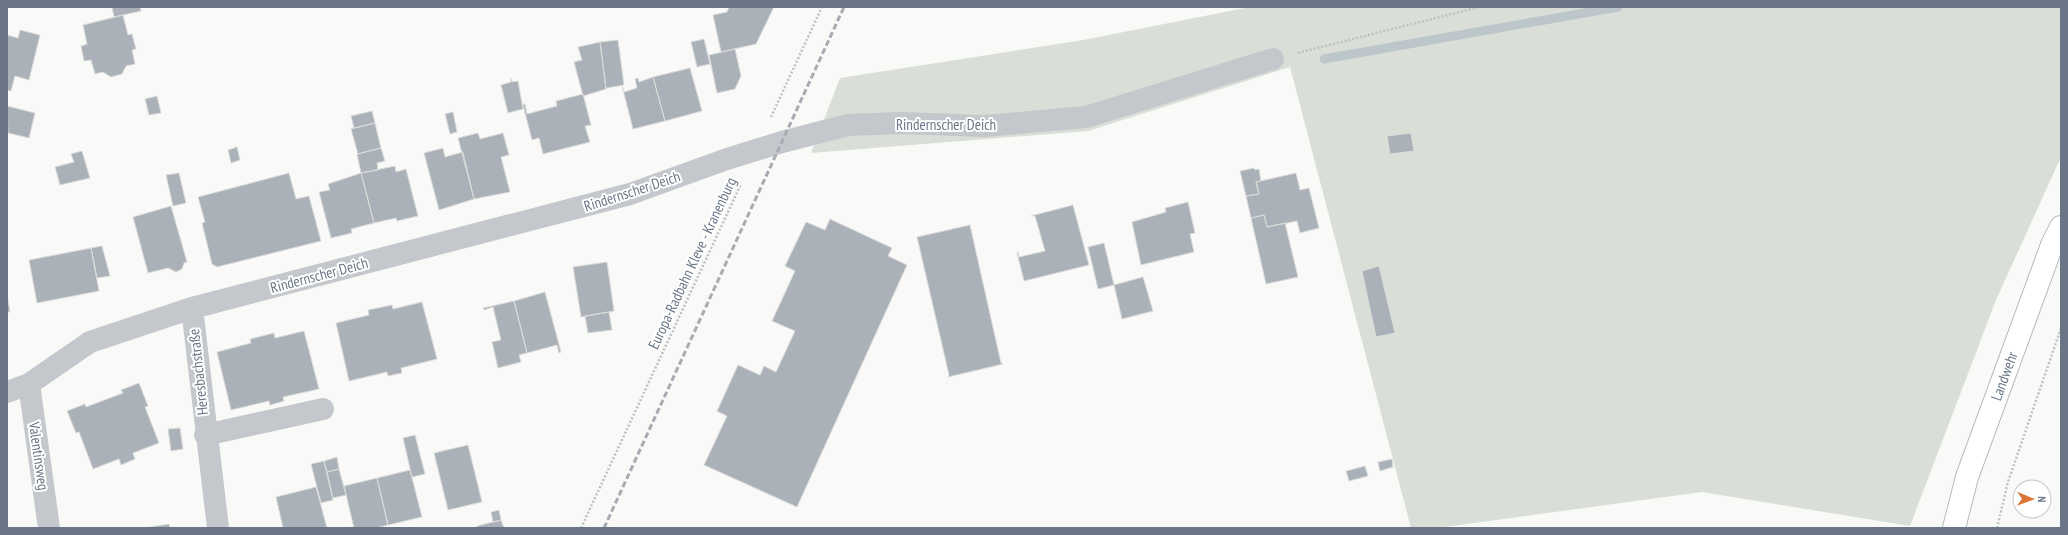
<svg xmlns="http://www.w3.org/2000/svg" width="2068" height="535" font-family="'PT Sans Narrow',sans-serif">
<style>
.green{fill:#d9dfd7}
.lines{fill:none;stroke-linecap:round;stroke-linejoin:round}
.stream{stroke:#bdc6cb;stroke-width:9}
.building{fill:#aab1b8;stroke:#dbdcda}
.major-casing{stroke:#b7babf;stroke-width:24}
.path{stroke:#bec0c3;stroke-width:2.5;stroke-dasharray:2 2;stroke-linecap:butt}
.minor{stroke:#c4c7cb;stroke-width:22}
.major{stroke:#fff;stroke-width:22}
.rail{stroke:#a7abb2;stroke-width:3;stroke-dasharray:6 3;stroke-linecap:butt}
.labels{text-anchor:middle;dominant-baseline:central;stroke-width:4;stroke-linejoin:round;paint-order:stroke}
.street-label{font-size:15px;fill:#6a7687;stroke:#fff}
</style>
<rect width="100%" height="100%" fill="#f9faf8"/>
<!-- green -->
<path class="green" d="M1250,7H2061V157L1996,300L1910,526L1702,492L1437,528H1411L1290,67L1088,131L811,153L840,78L1083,40Z"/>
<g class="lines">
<!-- stream -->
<path class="stream" d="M1324,59L1618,7"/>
</g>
<!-- building -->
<path class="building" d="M112,7H140L141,11L114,17Z
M729,7H774L756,44L721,52L713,15L727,12Z
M123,15L128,35L132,34L136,49L132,50L135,64L126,66L122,74L111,77L103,72L95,74L91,60L84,61L81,46L87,44L83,25Z
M20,30L40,35L29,80L15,76L11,91L7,90V35L18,38Z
M704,39L710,64L697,67L691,42Z
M618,40L624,85L607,88L606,89L600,42Z
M600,42L606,89L583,96L574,62L582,60L578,47Z
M735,49L741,76L735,89L717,93L709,55Z
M690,68L702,111L665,121L653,77Z
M653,77L665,121L633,129L622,86L624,92L637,88L635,79L638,78L639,82Z
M511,78L512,82L518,81L523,109L508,113L501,85L511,82Z
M583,94L591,125L585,126L590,142L543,154L539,138L532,140L523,105L525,104L527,114L557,106L556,101Z
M157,96L161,113L149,115L145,99Z
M7,106L35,113L29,138L8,133Z
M372,111L375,123L354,128L351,116Z
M453,112L457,132L450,134L445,114Z
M375,123L381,148L358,154L351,129Z
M478,133L480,139L503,133L509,155L501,157L510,192L474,199L458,138Z
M1411,133L1414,151L1390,154L1387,136Z
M237,147L240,160L231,163L228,150Z
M381,148L385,161L377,163L378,170L361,173L357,154Z
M443,148L445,157L463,152L474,199L439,210L424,153Z
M82,151L90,178L60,185L55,167L74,162L71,154Z
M395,166L396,172L406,169L418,216L397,221L396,218L374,223L361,173Z
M1254,168L1255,170L1259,169L1261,181L1256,182L1259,194L1246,196L1240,171Z
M179,173L186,203L173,206L166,175Z
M289,173L296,199L309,196L321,241L217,267L212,264L202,223L205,222L198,197Z
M361,173L374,223L351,229L352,233L331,238L319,192L330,190L328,184Z
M1296,173L1300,190L1309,188L1319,228L1300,233L1297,221L1267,227L1264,215L1251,218L1246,196L1259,194L1256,182Z
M1188,202L1195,233L1190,234L1194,252L1141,265L1132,222L1166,212L1165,208Z
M1073,205L1089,265L1024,281L1017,253L1018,252L1019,257L1045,251L1035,216H1031Z
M171,206L187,262L184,263L182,269L176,272L168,268L148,273L133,217Z
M1264,215L1267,227L1285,223L1298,277L1266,284L1251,218Z
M830,219L892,248L888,256L907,265L797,507L704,465L727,416L717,411L738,365L760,375L764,366L776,372L795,331L772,321L795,271L785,266L806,222L825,230Z
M970,225L1001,363L1003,364L948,377L949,375L917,237Z
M1104,243L1114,285L1098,289L1088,247Z
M102,246L110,276L97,278L91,248Z
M91,248L99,291L37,303L29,260Z
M607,262L614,311L581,317L573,267Z
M1379,266L1395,333L1376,337L1362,271Z
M1143,277L1153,311L1122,319L1114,285Z
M545,292L561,352L559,353L557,345L527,353L514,301Z
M7,295L10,312H7Z
M514,301L527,353L519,355L521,362L498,368L492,342L501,340L493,307L484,310L483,308Z
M422,302L437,359L401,368L402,373L388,376L387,372L349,381L336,323L369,315L368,310L392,305L393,309Z
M609,312L612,330L588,333L585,316Z
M304,331L319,389L283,397L284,401L270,405L269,401L231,410L217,352L251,343L250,339L274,333L275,338Z
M139,383L148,406L145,407L159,443L133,453L135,459L121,465L119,459L93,469L79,432L76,433L67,411L85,404L86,407L123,393L121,390Z
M180,428L183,449L171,451L168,429Z
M415,435L425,474L412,477L403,438Z
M468,445L482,502L448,510L434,453Z
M337,457L339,469L327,472L324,461Z
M1392,459L1393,467L1380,471L1378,462Z
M324,461L333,500L321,503L311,464Z
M1365,466L1368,476L1349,481L1346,471Z
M339,469L346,495L333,498L327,472Z
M410,470L422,517L388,525L377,478Z
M377,478L388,525L376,528H354L344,486Z
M316,487L327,528H283L276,497Z
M499,510L501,520L493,522L491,512Z
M501,520L504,528H478L477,526Z
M169,524L170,528H144Z"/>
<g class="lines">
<!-- major casing -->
<g class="major-casing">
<path id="major" d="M1954,528L1967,477L2052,245L2061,227"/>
</g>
<!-- path -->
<path class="path" d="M1298,53L1479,7
M771,117L822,7
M581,528L741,184
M1997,528L2008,482L2061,328"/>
<!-- minor -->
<path class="minor" d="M192,308L218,528
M29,384L49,528
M7,392L29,384L90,342L192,308L630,194L727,159L782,142L848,125L900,123L984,126L1086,117L1273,59
M205,435L323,409"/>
<!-- major -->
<use href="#major" class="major"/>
<!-- rail -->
<path class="rail" d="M604,528L844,7"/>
</g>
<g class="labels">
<!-- street labels -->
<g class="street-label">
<text x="946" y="124">Rindernscher Deich</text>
<text transform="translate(632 191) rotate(-18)">Rindernscher Deich</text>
<text transform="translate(692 263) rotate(-65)">Europa-Radbahn Kleve - Kranenburg</text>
<text transform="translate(319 275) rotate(-15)">Rindernscher Deich</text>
<text transform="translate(198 372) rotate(-96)">Heresbachstraße</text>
<text transform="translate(2004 376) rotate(-70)">Landwehr</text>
<text transform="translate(39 456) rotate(82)">Valentinsweg</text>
</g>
</g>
<!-- border -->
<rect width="2068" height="535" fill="none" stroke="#6a7687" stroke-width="16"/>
<!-- north arrow -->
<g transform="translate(2032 499) rotate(91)"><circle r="19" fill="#ffffff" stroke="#c3c8cf"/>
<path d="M0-3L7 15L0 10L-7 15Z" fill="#db7537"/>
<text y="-6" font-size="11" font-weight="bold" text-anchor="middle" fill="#6a7687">N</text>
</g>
</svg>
